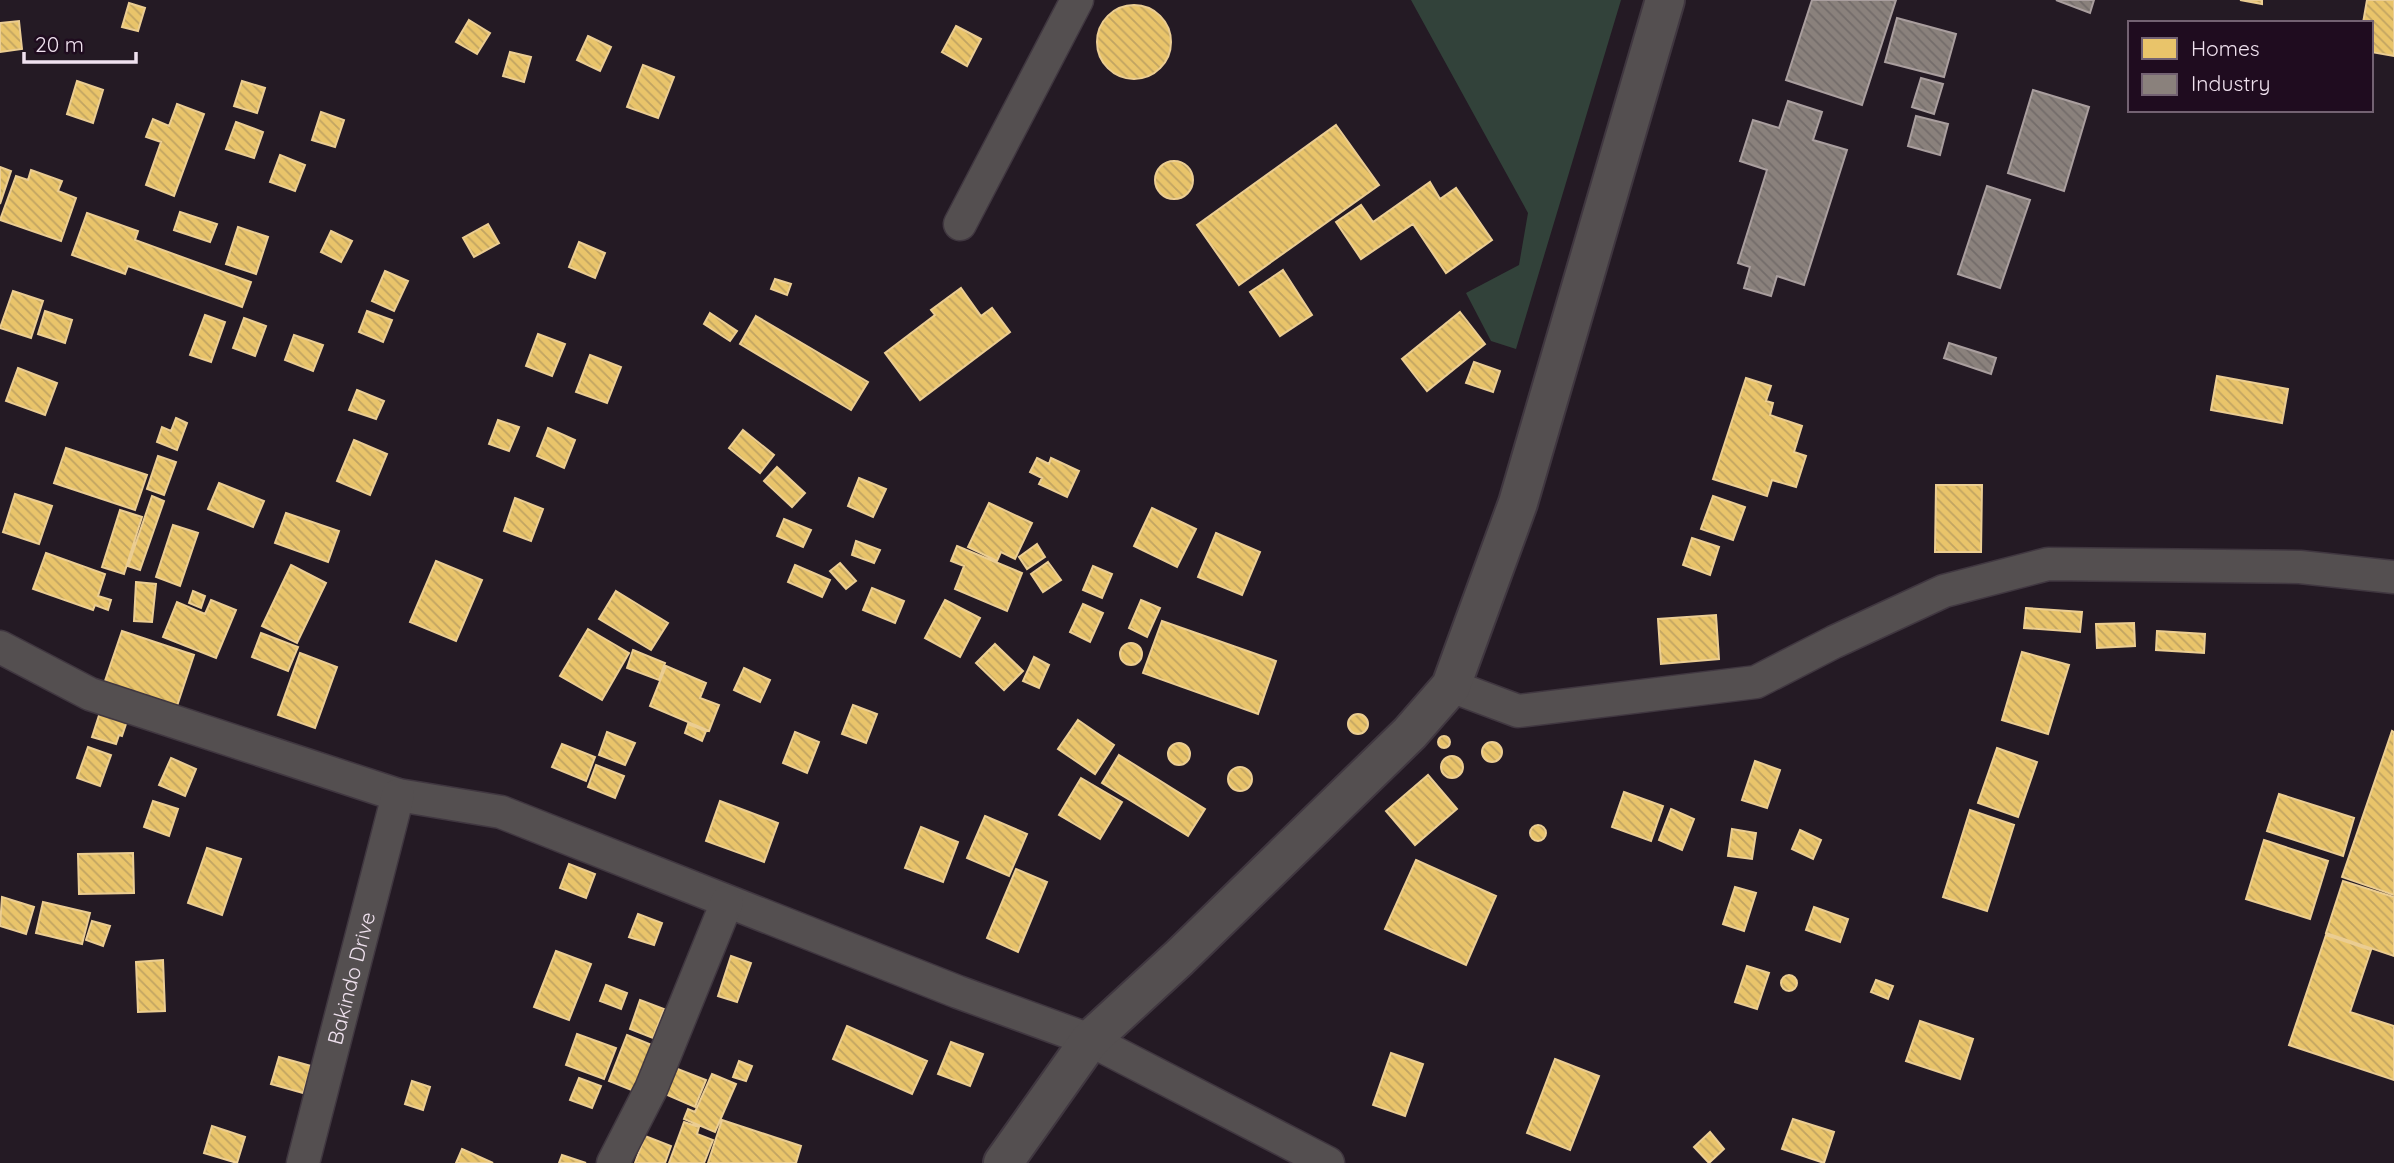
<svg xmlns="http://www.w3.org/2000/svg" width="2394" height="1163" font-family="Quicksand,sans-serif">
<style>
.green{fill:#32423a}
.homes{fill:url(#homes-back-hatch);stroke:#ebcd92;stroke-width:2}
.industry{fill:url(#industry-back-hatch);stroke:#a99e9e;stroke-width:2}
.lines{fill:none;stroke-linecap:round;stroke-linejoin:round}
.minor-casing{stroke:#403740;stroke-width:35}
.tertiary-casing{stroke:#403740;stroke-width:42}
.minor{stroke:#544f50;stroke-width:32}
.tertiary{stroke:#544f50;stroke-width:38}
.labels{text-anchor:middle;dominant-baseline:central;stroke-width:7;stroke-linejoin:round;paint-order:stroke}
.street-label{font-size:21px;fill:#f0e2ef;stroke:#1f0c1f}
</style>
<defs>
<pattern id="homes-back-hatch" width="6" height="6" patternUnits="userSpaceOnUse" patternTransform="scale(1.75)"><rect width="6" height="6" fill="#e9c46a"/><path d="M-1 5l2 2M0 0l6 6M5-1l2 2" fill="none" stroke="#c1a462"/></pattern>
<pattern id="industry-back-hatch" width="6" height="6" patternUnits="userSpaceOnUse" patternTransform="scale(1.75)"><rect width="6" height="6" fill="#8a817c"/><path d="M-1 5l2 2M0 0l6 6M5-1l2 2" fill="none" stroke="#736c6a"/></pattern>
</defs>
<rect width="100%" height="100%" fill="#241a24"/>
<!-- green -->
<path class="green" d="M1411,0H1621L1516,349L1491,341L1466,293L1519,265L1528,213Z"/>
<!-- homes -->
<path class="homes" d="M2240,0H2262V4Z
M2367,0H2394V56L2371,52V23H2363Z
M129,3L145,8L138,31L122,27Z
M1097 42a37 37 0 1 1 74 0a37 37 0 1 1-74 0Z
M469,20L490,33L477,54L456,42Z
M19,21L22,49L0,52V23Z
M956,26L981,39L967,66L942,52Z
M588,36L611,47L600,71L577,60Z
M510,52L531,57L524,82L503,76Z
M643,65L674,77L658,118L627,107Z
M77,81L103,90L93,123L67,114Z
M242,81L265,88L257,113L234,106Z
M177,104L204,114L174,196L146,185L161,142L146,137L153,119L169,126Z
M321,112L344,120L335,147L312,140Z
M236,122L263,132L254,158L226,149Z
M1336,125L1379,185L1239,285L1197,225Z
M280,155L305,165L295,191L270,182Z
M1155 180a19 19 0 1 1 38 0a19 19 0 1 1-38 0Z
M0,167L11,171L0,204Z
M31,170L62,181L58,191L76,198L61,241L0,220L16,176L28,180Z
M1430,182L1440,199L1456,188L1492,240L1446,273L1413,224L1361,259L1336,222L1361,205L1373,222Z
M180,212L217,224L210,242L174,230Z
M87,213L138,231L135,240L251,282L242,307L128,266L125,274L72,255Z
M488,224L499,243L474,257L463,238Z
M238,227L268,237L256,274L226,264Z
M331,231L352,241L341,262L321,252Z
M579,242L605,253L595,278L569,267Z
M1283,270L1312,315L1280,336L1250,292Z
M385,271L408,281L394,311L372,301Z
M775,279L791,284L787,295L771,289Z
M961,288L981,316L992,308L1010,332L920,400L885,353L935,315L931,310Z
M13,291L43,301L31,338L0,328Z
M45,311L72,320L65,343L38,334Z
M367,311L392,320L383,342L359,332Z
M1460,312L1485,344L1427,391L1402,359Z
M710,313L737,331L730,341L704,324Z
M205,315L225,322L211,362L190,355Z
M756,316L868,382L851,410L740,344Z
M244,318L266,326L255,356L233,348Z
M538,334L565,344L552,376L526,366Z
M294,335L323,345L313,371L285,360Z
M590,355L621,367L607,403L576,392Z
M1474,362L1500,371L1493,392L1466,383Z
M18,368L57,383L45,415L6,401Z
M2217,376L2288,389L2282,423L2211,410Z
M1746,378L1771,386L1766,401L1773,403L1770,415L1802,426L1794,452L1806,456L1796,487L1772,480L1767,496L1713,479Z
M357,390L384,401L376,419L349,410Z
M176,418L187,423L177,450L157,442L162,427L171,431Z
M498,420L519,427L509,451L489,444Z
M548,428L575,440L564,468L537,456Z
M743,430L774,455L760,473L729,448Z
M354,440L387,454L370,495L337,481Z
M66,448L147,475L135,510L54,483Z
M158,456L176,462L164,495L147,489Z
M1037,458L1049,464L1051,458L1079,471L1067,497L1039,484L1042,478L1030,472Z
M777,467L805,493L792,507L764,481Z
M859,478L886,489L873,517L848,506Z
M219,483L264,501L253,527L208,509Z
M1936,485H1982L1981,552H1935Z
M15,494L52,506L39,544L3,532Z
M152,496L164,501L140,570L128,566Z
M1713,496L1745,507L1733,540L1701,529Z
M515,498L543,509L531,541L504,531Z
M989,503L1032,523L1015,559L1001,552L997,561L968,547Z
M1152,508L1196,529L1177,567L1134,546Z
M120,510L142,517L124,574L102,567Z
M286,513L339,531L328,562L275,543Z
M784,519L811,530L803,547L777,536Z
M173,525L198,533L180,586L156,577Z
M1216,533L1260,552L1242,595L1198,577Z
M1692,538L1719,547L1710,575L1683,565Z
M856,541L880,550L874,563L852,555Z
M1037,544L1045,557L1027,569L1019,557Z
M957,546L1022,573L1007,611L955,589L964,566L951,561Z
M46,553L105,574L98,596L111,600L108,610L95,605L93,610L33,589Z
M436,561L482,580L456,641L410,622Z
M1048,562L1061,580L1043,592L1031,574Z
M840,563L856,581L846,589L830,571Z
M291,565L326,583L297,643L262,626Z
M795,565L830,580L822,597L788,582Z
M1093,566L1112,574L1102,598L1083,590Z
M136,582L156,584L152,622L134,621Z
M872,588L904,601L895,623L863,610Z
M193,591L205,596L201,608L189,603Z
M616,591L668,623L651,650L599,619Z
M211,600L236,610L216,658L163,637L177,602L205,614Z
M945,600L980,618L960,657L925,638Z
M1141,600L1160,608L1147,637L1129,628Z
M1083,604L1103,613L1090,642L1070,632Z
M2026,608L2082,612L2080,632L2024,628Z
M1716,615L1719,659L1661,664L1658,619Z
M1162,621L1276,661L1258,714L1143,673Z
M2134,623L2135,646L2097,648L2096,624Z
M588,629L629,653L602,700L560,676Z
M122,631L194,655L176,709L104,684Z
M2157,631L2205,634L2204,653L2156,650Z
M261,633L298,647L288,671L252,657Z
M1120 654a11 11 0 1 1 22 0a11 11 0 1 1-22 0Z
M995,644L1023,671L1004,690L976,663Z
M633,650L665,663L659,680L627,668Z
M2022,652L2069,665L2048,734L2002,720Z
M300,653L337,667L315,728L278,715Z
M1034,657L1049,665L1039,688L1023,681Z
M666,666L706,683L700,698L719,705L709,731L650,706Z
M744,668L770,680L760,702L734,690Z
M853,705L877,714L866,743L842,734Z
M102,706L129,715L122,736L119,735L116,744L92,737Z
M1348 724a10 10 0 1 1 20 0a10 10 0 1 1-20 0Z
M1078,720L1114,745L1095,774L1058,749Z
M688,724L706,731L702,741L685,733Z
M2392,731L2394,732V895L2342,877Z
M607,732L635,743L625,765L599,755Z
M795,732L819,742L807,773L783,763Z
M1438 742a6 6 0 1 1 12 0a6 6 0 1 1-12 0Z
M1482 752a10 10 0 1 1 20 0a10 10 0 1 1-20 0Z
M1168 754a11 11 0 1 1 22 0a11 11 0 1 1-22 0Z
M562,744L595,757L586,781L552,767Z
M88,747L111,755L100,786L77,778Z
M1997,748L2037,762L2018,817L1978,803Z
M1119,755L1205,809L1188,836L1102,783Z
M1441 767a11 11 0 1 1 22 0a11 11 0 1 1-22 0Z
M171,758L196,769L185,796L159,785Z
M1755,761L1780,770L1767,808L1742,800Z
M596,765L624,776L615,798L588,787Z
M1228 779a12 12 0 1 1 24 0a12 12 0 1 1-24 0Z
M1428,775L1457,809L1415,845L1386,811Z
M1081,778L1122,802L1100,839L1059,815Z
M1624,792L1663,806L1651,841L1612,827Z
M2279,794L2354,818L2343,856L2267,831Z
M153,801L178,809L169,836L144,827Z
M720,801L778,823L764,862L706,841Z
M1671,809L1694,819L1682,850L1659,840Z
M1970,810L2014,825L1987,911L1943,897Z
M985,816L1027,834L1009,876L967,858Z
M1530 833a8 8 0 1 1 16 0a8 8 0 1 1-16 0Z
M921,827L958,842L943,882L905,868Z
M1732,829L1756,833L1752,859L1728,856Z
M1800,830L1821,840L1813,859L1792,849Z
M2264,840L2328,861L2310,919L2246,899Z
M207,848L241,859L222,915L188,903Z
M133,853L134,893L79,894L78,854Z
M1416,860L1496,896L1466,965L1385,929Z
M569,864L595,874L586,898L560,888Z
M1016,869L1047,882L1018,952L987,938Z
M2343,881L2394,897V956L2326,933Z
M1735,887L1756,893L1744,931L1723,924Z
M2,897L34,907L26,934L0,926Z
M43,902L90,913L82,944L36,933Z
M1814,907L1848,919L1840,942L1806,930Z
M638,914L662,923L654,945L629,937Z
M92,921L110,926L103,946L86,940Z
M2326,935L2371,950L2350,1012L2394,1026V1080L2289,1045Z
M556,951L591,964L569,1020L534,1007Z
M731,956L751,963L737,1002L718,996Z
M163,960L165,1011L138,1012L136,962Z
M1747,966L1769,973L1757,1009L1735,1002Z
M1781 983a8 8 0 1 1 16 0a8 8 0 1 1-16 0Z
M1876,980L1893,986L1888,999L1871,992Z
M606,985L627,993L621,1009L600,1001Z
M640,1000L664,1009L653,1038L630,1029Z
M1920,1021L1973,1039L1960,1079L1906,1061Z
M847,1026L927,1061L912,1094L833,1059Z
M577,1034L616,1048L604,1079L566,1065Z
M627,1035L652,1045L634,1091L609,1081Z
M951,1042L983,1054L970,1086L938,1074Z
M1391,1053L1423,1064L1405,1116L1373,1105Z
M279,1057L311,1066L303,1093L271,1084Z
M1555,1059L1599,1076L1570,1150L1527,1133Z
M739,1061L752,1066L746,1081L733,1077Z
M675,1068L706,1080L695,1107L665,1094Z
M712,1074L736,1084L715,1132L684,1119L688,1109L695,1112Z
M579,1078L601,1086L592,1108L570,1100Z
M412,1081L430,1087L423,1110L405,1104Z
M1793,1119L1834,1132L1824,1163L1782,1149Z
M722,1120L801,1146L796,1163H708Z
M684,1122L699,1127L697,1134L713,1140L704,1163H669Z
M212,1126L245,1137L237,1163L204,1153Z
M1710,1132L1724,1149L1709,1163L1694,1147Z
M645,1136L671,1146L665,1163H635Z
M462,1149L493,1163H456Z
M562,1155L586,1163H559Z"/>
<!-- industry -->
<path class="industry" d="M1812,0H1896L1862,105L1786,80Z
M2056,0H2094L2090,13Z
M1897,18L1956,34L1944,77L1885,62Z
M1921,78L1943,84L1934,114L1912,107Z
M2033,90L2089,107L2064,191L2008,173Z
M1788,101L1822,112L1813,140L1847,150L1804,285L1777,276L1771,296L1744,288L1750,267L1738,263L1767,170L1740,161L1753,120L1779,128Z
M1916,116L1948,124L1940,155L1908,146Z
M1987,186L2030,200L2000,288L1958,274Z
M1949,343L1996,358L1991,374L1944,358Z"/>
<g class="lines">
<!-- minor casing -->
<g class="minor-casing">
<g id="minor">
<path d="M960,224L1077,0"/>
<path d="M0,647L90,694L398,795L501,812L958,992L1090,1040L1328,1163"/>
<path d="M1451,686L1518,711L1756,682L1834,642L1944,591L2048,564L2300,567L2394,577"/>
<path id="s1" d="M303,1163L398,795"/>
<path d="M613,1163L651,1089L727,902"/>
</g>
</g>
<!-- tertiary casing -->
<g class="tertiary-casing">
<path id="tertiary" d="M1003,1163L1090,1040L1179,958L1410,733L1451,686L1518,503L1665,0"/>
</g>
<!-- minor -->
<use href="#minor" class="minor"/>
<!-- tertiary -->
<use href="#tertiary" class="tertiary"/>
</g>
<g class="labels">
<!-- street labels -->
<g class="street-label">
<text stroke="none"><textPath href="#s1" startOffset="191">Bakindo Drive</textPath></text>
</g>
</g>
<!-- legend -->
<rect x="2128" y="21" width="245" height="91" fill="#1f0c1f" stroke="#736272" stroke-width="2"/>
<rect x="2142" y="38" width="35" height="21" fill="#e9c46a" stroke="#736272" stroke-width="2"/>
<text x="2191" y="56" font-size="21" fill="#f0e2ef">Homes</text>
<rect x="2142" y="74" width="35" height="21" fill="#8a817c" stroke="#736272" stroke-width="2"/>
<text x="2191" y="91" font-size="21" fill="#f0e2ef">Industry</text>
<!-- scale -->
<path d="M24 52v10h112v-10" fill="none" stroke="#f0e2ef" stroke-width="3.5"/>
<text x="35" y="52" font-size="21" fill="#f0e2ef" stroke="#1f0c1f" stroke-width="5" paint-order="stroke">20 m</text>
</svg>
